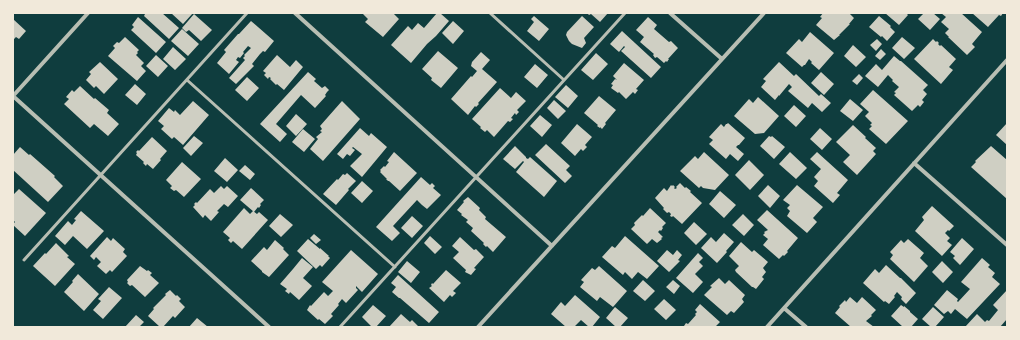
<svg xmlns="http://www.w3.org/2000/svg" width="1020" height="340" font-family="Lato,sans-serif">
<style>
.building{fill:#cfcfc3}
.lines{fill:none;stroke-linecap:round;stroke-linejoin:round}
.service{stroke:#b8beb3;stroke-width:3}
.minor{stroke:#b8beb3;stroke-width:4}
</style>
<rect width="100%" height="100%" fill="#0f3d3e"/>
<!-- building -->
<path class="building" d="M144,13H162L179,28L169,39L144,16L145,14Z
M171,13H193L183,24Z
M364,13H393L399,19L383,37L365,22L368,19L363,14Z
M437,13H440L449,21L436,36L427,44L411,63L391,45L408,26L412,30L418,23L424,28Z
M587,13H608L600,22L591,14L589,15Z
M823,13L826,14L827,13H849L854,18L849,24H850L839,35H840L834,40L816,25L822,18L820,17Z
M885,13H906L908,15L899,25Z
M924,13H933L940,19L930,30L918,19Z
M941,13H961L982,32L972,44L975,47L967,55L948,37H949L945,33L949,29L941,22L946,17Z
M972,13H1003L1001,16L999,15L988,27Z
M194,14L212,30L201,41L189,30L186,32L182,28Z
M534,16L549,29L539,41L527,31L534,22L531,19Z
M582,16L594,27L584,38L586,43L582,48L572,44L569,41L566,35L567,32Z
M879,16L891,26L890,27L895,32L887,41L882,36L881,37L869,27Z
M138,17L166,42L156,53L131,30L134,27L132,25Z
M648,17L657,25L654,29L669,42L671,41L678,48L668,59H669L667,62L666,61L664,63L657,57L655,58L653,55L654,54L640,42L644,37L636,30Z
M13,19L26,31L19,39L16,37L13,40Z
M251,21L274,41L265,52L263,51L260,54L252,64L254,66L236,84L229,78L245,60L243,58L245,56L244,55L251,48L248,46L243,52L244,53L240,58L238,57L236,60L239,62L229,74L217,63L226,52L224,50L238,34H239Z
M453,21L464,31L453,44L442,33Z
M182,29L199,44L188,56L171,41Z
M622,31L661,67L651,78L621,51L625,47L624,46L619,52L610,44Z
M810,32L834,53L819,70L811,63L812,62L809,59L805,65H804L802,67L786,53L799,39L802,42Z
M125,37L139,50L137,52L138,53L136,55L144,63L141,66L146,71L137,81L108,56L115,48L113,46L117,42L119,43Z
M902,37L915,48L904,59L892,48Z
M877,39L882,44L876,51L870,45Z
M933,39L936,42L937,41L939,43L938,44L940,46L941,45L956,59L949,67L953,70L941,84L914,59Z
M853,45L866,57L856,67L844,56Z
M173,47L186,59L175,70L163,59Z
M881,49L886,54L880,60L875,56Z
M438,51L458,68L441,88L431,80L432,78L422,69Z
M481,52L490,60L482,69L497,82L478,103L479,104L476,107L475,106L468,115L451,99L471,76L472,77L477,71L471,66L472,62Z
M596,53L608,64L593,80L581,70Z
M156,55L168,66L158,77L146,66Z
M277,55L290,67L296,60L303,67L284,90L277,84L276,85L270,79L271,78L269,77L268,79L264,75L266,73L263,71Z
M894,56L900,61H901L928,85L923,90L927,94L922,100L924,102L920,107L918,105L912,111L894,95L896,93L894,92L899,87L892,81L893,80L888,75L878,87L865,76L876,64L882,70Z
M100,62L118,79L104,94L96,86L94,88L86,80L91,74L89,72Z
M779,62L794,76L796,74L819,96L821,94L831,103L822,112L812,103L808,108L788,91L792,87L789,84L779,96V95L775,100L761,87L766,81L763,79Z
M624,63L644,80L636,89L638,90L635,94L633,92L626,99L619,92L618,93L611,88L613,85L611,84L615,79L617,80L613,76Z
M535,64L548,75L537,88L524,77Z
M308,72L316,79L314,81L322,88L325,86L329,90L327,92L325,95L326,96L315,108L301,95L276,124L287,134L280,142L260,124Z
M821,72L834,84L824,95L811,83Z
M859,74L863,78L857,85L852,81Z
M247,77L259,88L247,101L235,90Z
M135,84L146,94L137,105L125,95Z
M566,85L578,96L568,108L555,97Z
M80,86L94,99L95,98L109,110L107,113L119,124L108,136L94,124L90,128L64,104L69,99L66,97L72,90L74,92Z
M500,88L511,98L516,92L526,101L517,110L519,112L516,115L515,113L511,118L513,119L510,122L508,121L494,137L487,130L485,132L480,128L481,127L472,119Z
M873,90L908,121L886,144L869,129L872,126L870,125L872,123L865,116L869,112L860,104Z
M599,96L616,110L605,123L606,124L602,129L600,127V128L597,126L598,125L584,113Z
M758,97L779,116L764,133L755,134L734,116L749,99L753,103Z
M850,99L863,110L853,121L840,111Z
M554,100L566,111L558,119L547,108Z
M193,101L209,115L183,145L174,137L172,139L161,129L164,126L158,121L169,108L174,112L175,110L180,115Z
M342,101L360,119L323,161L310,149L318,139L316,137L322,132L320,131L322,129L320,126Z
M794,105L806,116L796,127L784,116Z
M296,114L307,124L296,136L286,126Z
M540,115L552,125L542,137L530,126Z
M728,123L745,138L739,145H738L736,147L744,154L738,161L730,154L726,159L709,144L713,140L709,137L721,124L724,127L726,124H727Z
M1007,123V145L996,135Z
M577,124L592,137L585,145L587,147L583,151L581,149L575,156L561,143Z
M853,125L866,137L865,138L876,148L873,151L876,154L857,175L843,162L850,155L836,142Z
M360,128L369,136L371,133L387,147L362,177L350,166L362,154L353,147L352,148L355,150L350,156L347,154L343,159L337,154Z
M820,128L832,139L822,150L810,139Z
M303,129L315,139L304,152L292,142Z
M194,136L203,143L191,156L183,148Z
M769,136L771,137L772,136L785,147L774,159L760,146Z
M152,137L167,151L160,159L161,160L153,169L147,164L146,166L143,163L144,162L136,155L137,153L136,152L138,150L139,151Z
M546,144L570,166L566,170L572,176L565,183L535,155Z
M515,146L526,157V158L528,159L530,157L557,181L544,197L516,172L524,162L523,161L515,169L503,159Z
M991,146L1007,160V199L971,167L976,162L975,161Z
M20,147L29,155L30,154L55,176L54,177L63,186L48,202L13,170V155Z
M394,152L417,173L400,191L389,181H388L386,179H387L380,172L381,171L380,170L384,166L385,167L389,162L387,161Z
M704,152L729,175L715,190L703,188L701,186L699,188L680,171L695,156L698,159Z
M790,152L807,168L796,179L779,164Z
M817,152L848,180L837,193L840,195L833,203L814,186L818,181L814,177L821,169L810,159Z
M225,158L238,170L227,182L214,171Z
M749,160L764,175L750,190L735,175Z
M182,162L201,179L184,197L176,190L174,191L170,188L172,186L166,180Z
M245,165L255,174L250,180L239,171Z
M347,173L356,181L348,189L349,190L336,205L323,194L337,179L338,180L343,174L345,175Z
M421,177L430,185L432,183L435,186L433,188L441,195L427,209L422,205L417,200L393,226L400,233L392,241L376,227Z
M362,181L373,191L362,203L351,193Z
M680,183L685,188L686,187L691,191L690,192L702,203L682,224L673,216L672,217L670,216L671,214L669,212L667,213L663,209L664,208L655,198L664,188L667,191L671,185L672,186L673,185L675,187L674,188L675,189L677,188L676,187Z
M768,185L780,196L770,208L758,196Z
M797,185L823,207L813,218L817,222L807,233L787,216L790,211L787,208L790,205L783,200Z
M221,186L224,189L227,186L238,196L228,207L224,204L217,211L219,212L211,221L205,215L203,218L193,207L195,205L194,204L196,202L197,203L210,189L214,193Z
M251,188L264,200L260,204L261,205L259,208L258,207L254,212L240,200Z
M19,189L46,213L25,236L13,225V224L15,222L13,220V195Z
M720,191L736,205L724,218L709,204Z
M468,197L480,208L479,210L486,217L485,219L506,237L493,252L487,246L486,247L483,244L484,243L471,231L473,228L466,222L468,220L461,215L462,214L457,210L464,202L463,201Z
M932,206L954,226L949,231L948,230L945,233L950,238L947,241L952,245L942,256L915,231L924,220L922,217Z
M244,208L250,214L253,211L257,214L259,212L268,220L242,249L233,241L231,243L228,240L230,238L223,232Z
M650,208L666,223L662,227L663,228L661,231L660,230L658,232L663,237L661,238L662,239L657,243L652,239L647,244L631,229L635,225L634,223L642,215L643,216Z
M767,210L798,238L787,251L788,252L784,256L783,255L779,259L763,245L768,239L763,235L765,233L764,232L768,230L757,220Z
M81,211L104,231L87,249L73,236L65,245L55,236L68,221L72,225L76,220L74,219Z
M280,214L293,225L281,237L269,226Z
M743,214L754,225L744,236L732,225Z
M412,216L423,226L412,238L401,228Z
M694,222L707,234L696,245L684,233Z
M724,233L734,242L726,251L727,252L717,263L701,248L711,237L716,242Z
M314,234L321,240L316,244L310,238Z
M430,236L442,247L435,254L424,243Z
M625,236L659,266L647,279L638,272L632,279L625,272L623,275L602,257L612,246L615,248Z
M107,237L111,241L113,238L125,249L123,252L127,256L112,272L110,270L106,274L97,266L101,262L96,257L94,260L90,256Z
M460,237L474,250L476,249L484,257L474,268L476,269L471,275L465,272L466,270L453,258L459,252L452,246Z
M962,238L974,249L960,265L953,258L955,256L950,252Z
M308,239L320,249V248L329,256H328L330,258L322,267L320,265L316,269L297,251Z
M908,239L924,253L920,258L928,266L914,282L890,259L893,255L890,252L901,240L904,243Z
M275,240L284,248L283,249L289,255L269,277L262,272V271L251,261L264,247L267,250Z
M741,242L752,252L754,250L768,262L763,268L766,272L762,277L764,279L756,289L753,287H752L736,272L735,270L739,266L729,256Z
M56,243L69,256L67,257L75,264L55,286L33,266L45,253L46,254Z
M351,250L378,274L362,292L356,286V288L358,290L346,303L342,299L338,304L339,305L331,314L333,316L325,324L319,319L318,320L307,310L310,305L311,306L324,292L328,296L333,291L322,282Z
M667,250L673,255L677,250L682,255L678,260L680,261L669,272L657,261Z
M698,253L703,258L699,262L703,266L695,274L703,282L693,293L676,278Z
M302,258L313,267L303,278L312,286L299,300L290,292L289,294L285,291L287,289L280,284L293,269Z
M982,258L990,265L988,267L995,273L992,277L1000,284L967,319L955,309L951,314L948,311L944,314L934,305L947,290L958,299L957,301L958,302L970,289L961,282Z
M407,261L420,272L411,283L398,272Z
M942,261L953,272L943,283L932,272Z
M886,265L900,278H901L916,293L906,304L901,299L902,297L897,292L894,296L895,297L889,304L885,301L884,302L863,283L875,269L879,273Z
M140,266L147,271L148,270L152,273L150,275L159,283L145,297L132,285L130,286L127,283L128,282L127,280Z
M599,266L627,291L613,307L600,297L597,301L580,287L584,282L581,280L592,268L595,270Z
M446,270L461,283L453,291L456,293L452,297L450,295L444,302L429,288L432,286L431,285L432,283L433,284Z
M78,274L99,294L84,311L64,292L73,282L72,281Z
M398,275L439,312L429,323L400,298H399L392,292L396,287L391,283Z
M719,278L725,284L729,280L745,295L742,299L744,302L734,313L731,311L727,315L704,295L712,287L710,286Z
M643,280L655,291L645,301L633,291Z
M673,280L680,286L674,294L666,287Z
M109,287L122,298L103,319L93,310L101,301L98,299Z
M170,290L176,296L177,295L181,299L179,301L185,307L175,318L173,316L163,327H160L148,316L154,309L153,308L166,295L165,294Z
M1007,290V319L1000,327H965L977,314L985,322L987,320L989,321L998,310L993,305Z
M575,295L600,317L592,327H589L581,320L574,327H566L551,314L561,302L565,306Z
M850,297L857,303L862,297L876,310L871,315L872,316L866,321L874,327H851L835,313L840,307L839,306L845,300L846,302Z
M664,299L676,310L666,320L654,309Z
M700,304L720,322L715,327H685L684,326L686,323L688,324L696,315L695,314L697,312L695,310Z
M373,305L386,316L376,327H372L362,317Z
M901,305L904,307V306L910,311V312L918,319L911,327H903L891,316Z
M615,307L628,318L620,327H616L606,318Z
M933,307L944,317L935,327H931L922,319Z
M401,314L410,322L412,320L419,327H389Z
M136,315L144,322L139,327H125Z
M197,318L208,327H189Z"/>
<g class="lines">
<!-- service -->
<path class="service" d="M490,13L564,80
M187,80L395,267
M24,260L247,13
M340,327L625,13"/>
<!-- minor -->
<path class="minor" d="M295,13L552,246
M670,13L722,59
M13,96L269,327
M13,96L88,13
M914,163L1007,245
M784,308L806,327
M478,327L764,13
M767,327L1007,60"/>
</g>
<!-- border -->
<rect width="1020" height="340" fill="none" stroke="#f1e9da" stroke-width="28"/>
</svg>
